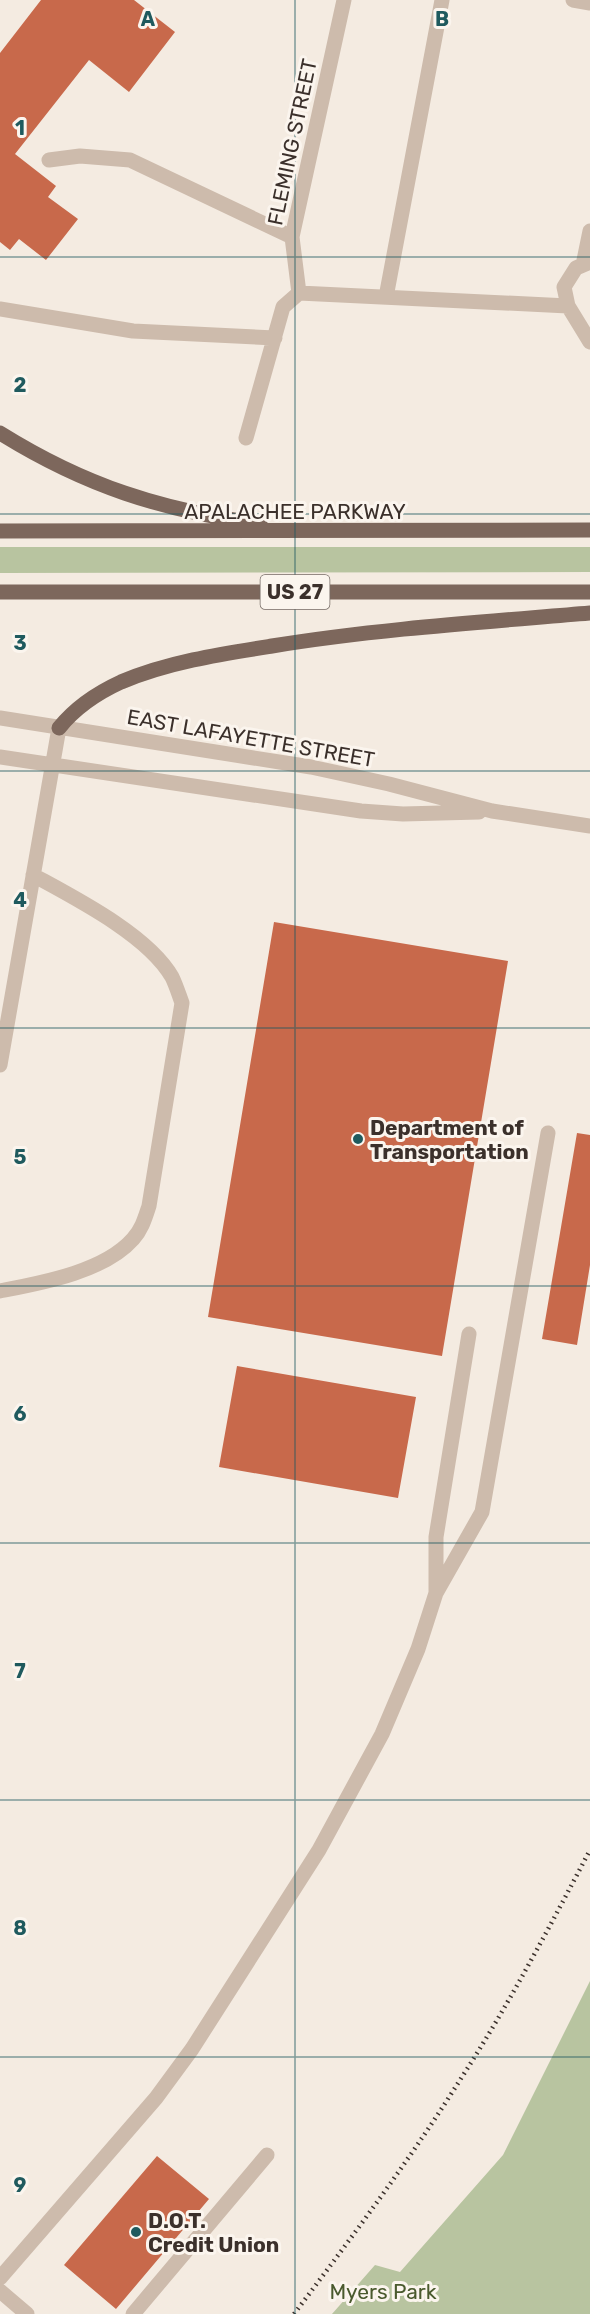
<svg xmlns="http://www.w3.org/2000/svg" width="590" height="2314" font-family="Rubik,sans-serif">
<style>
.green{fill:#b8c4a0}
.building{fill:#c8694b}
.lines{fill:none;stroke-linecap:round;stroke-linejoin:round}
.minor{stroke:#cdbbac;stroke-width:15}
.major{stroke:#7d675c;stroke-width:15}
.rail{stroke:#3b302b;stroke-width:4.5;stroke-dasharray:1.5 4.5;stroke-linecap:butt}
.grid{fill:none;stroke:#1f5a5e;stroke-width:1.5;stroke-opacity:0.55}
.poi-dot{fill:#1f5a5e;stroke:#fbf5ee;stroke-width:2}
.labels{text-anchor:middle;dominant-baseline:central;stroke-width:6;stroke-linejoin:round;paint-order:stroke}
.shield{fill:#fbf5ee;stroke:#756b66;stroke-width:1.5}
.shield-label{font-size:20px;font-weight:bold;fill:#3b302b}
.street-label{font-size:21px;fill:#3b302b;stroke:#fbf5ee}
.poi-label{font-size:21px;font-weight:bold;fill:#3b302b;stroke:#fbf5ee;text-anchor:start}
.park-label{font-size:21px;fill:#4a5a2e;stroke:#fbf5ee}
.grid-label{font-size:20px;text-anchor:middle;font-weight:bold;fill:#1f5a5e;stroke:#fbf5ee;stroke-width:6;stroke-linejoin:round;paint-order:stroke}
</style>
<rect width="100%" height="100%" fill="#f4ebe1"/>
<!-- green -->
<path class="green" d="M0,547H590V572L0,573Z
M590,1981V2314H332L375,2265L400,2272L503,2155Z"/>
<!-- building -->
<path class="building" d="M41,0H134L175,32L129,92L89,60L15,154L56,186L48,197L78,219L46,260L19,239L10,250L0,242V53Z
M274,922L508,961L442,1356L208,1317Z
M577,1133L590,1135V1265L577,1345L542,1339Z
M237,1366L416,1397L398,1498L219,1467Z
M157,2156L209,2199L116,2309L64,2265Z"/>
<g class="lines">
<!-- minor -->
<path class="minor" d="M573,0L590,3
M49,160L80,156L130,160L292,237
M590,262L576,268L564,287L568,306L590,342
M583,265L590,231
M299,293L292,237L344,0
M386,297L442,0
M0,309L133,331L275,338
M246,438L283,307L299,293L568,306
M0,718L311,767L389,784L492,811L590,826
M0,757L361,811L403,814L479,812
M0,1065L59,728
M0,1291C41,1283 104,1272 133,1239C142,1229 145,1218 149,1206L182,1003C179,995 176,985 172,977C148,935 75,898 33,875
M436,1592V1537L469,1334
M0,2278L156,2098L192,2049L319,1850L382,1734L418,1649L436,1593L482,1512L548,1133
M0,2291L27,2314
M133,2314L267,2155"/>
<!-- major -->
<path class="major" d="M0,433C85,486 161,510 260,524
M0,531L590,530
M0,592H590
M59,728C75,708 97,693 121,682C168,662 221,654 272,646C377,629 484,622 590,613"/>
<!-- rail -->
<path class="rail" d="M294,2314C352,2237 409,2161 460,2080C508,2006 549,1928 590,1850"/>
</g>
<!-- grid -->
<path class="grid" d="M295,0V2314M0,257H590M0,514H590M0,771H590M0,1028H590M0,1286H590M0,1543H590M0,1800H590M0,2057H590"/>
<!-- markers -->
<g class="poi-dot">
<circle cx="358" cy="1139" r="6"/>
<circle cx="136" cy="2232" r="6"/>
</g>
<g class="labels">
<!-- shield labels -->
<rect class="shield" x="260.5" y="575" width="69" height="34" rx="4.5"/>
<g class="shield-label">
<text x="295" y="592">US 27</text>
</g>
<!-- street labels -->
<g class="street-label">
<text transform="translate(292 142) rotate(-78)">FLEMING STREET</text>
<text x="295" y="511">APALACHEE PARKWAY</text>
<text transform="translate(251 738) rotate(10)">EAST LAFAYETTE STREET</text>
</g>
<!-- poi labels -->
<g class="poi-label">
<text x="370" y="1127">Department of<tspan x="370" dy="24">Transportation</tspan></text>
<text x="148" y="2220">D.O.T.<tspan x="148" dy="24">Credit Union</tspan></text>
</g>
<!-- park labels -->
<g class="park-label">
<text x="383" y="2291">Myers Park</text>
</g>
</g>
<g class="grid-label">
<text x="148" y="26">A</text>
<text x="442" y="26">B</text>
<text x="20" y="135">1</text>
<text x="20" y="392">2</text>
<text x="20" y="650">3</text>
<text x="20" y="907">4</text>
<text x="20" y="1164">5</text>
<text x="20" y="1421">6</text>
<text x="20" y="1678">7</text>
<text x="20" y="1935">8</text>
<text x="20" y="2192">9</text>
</g>
</svg>
